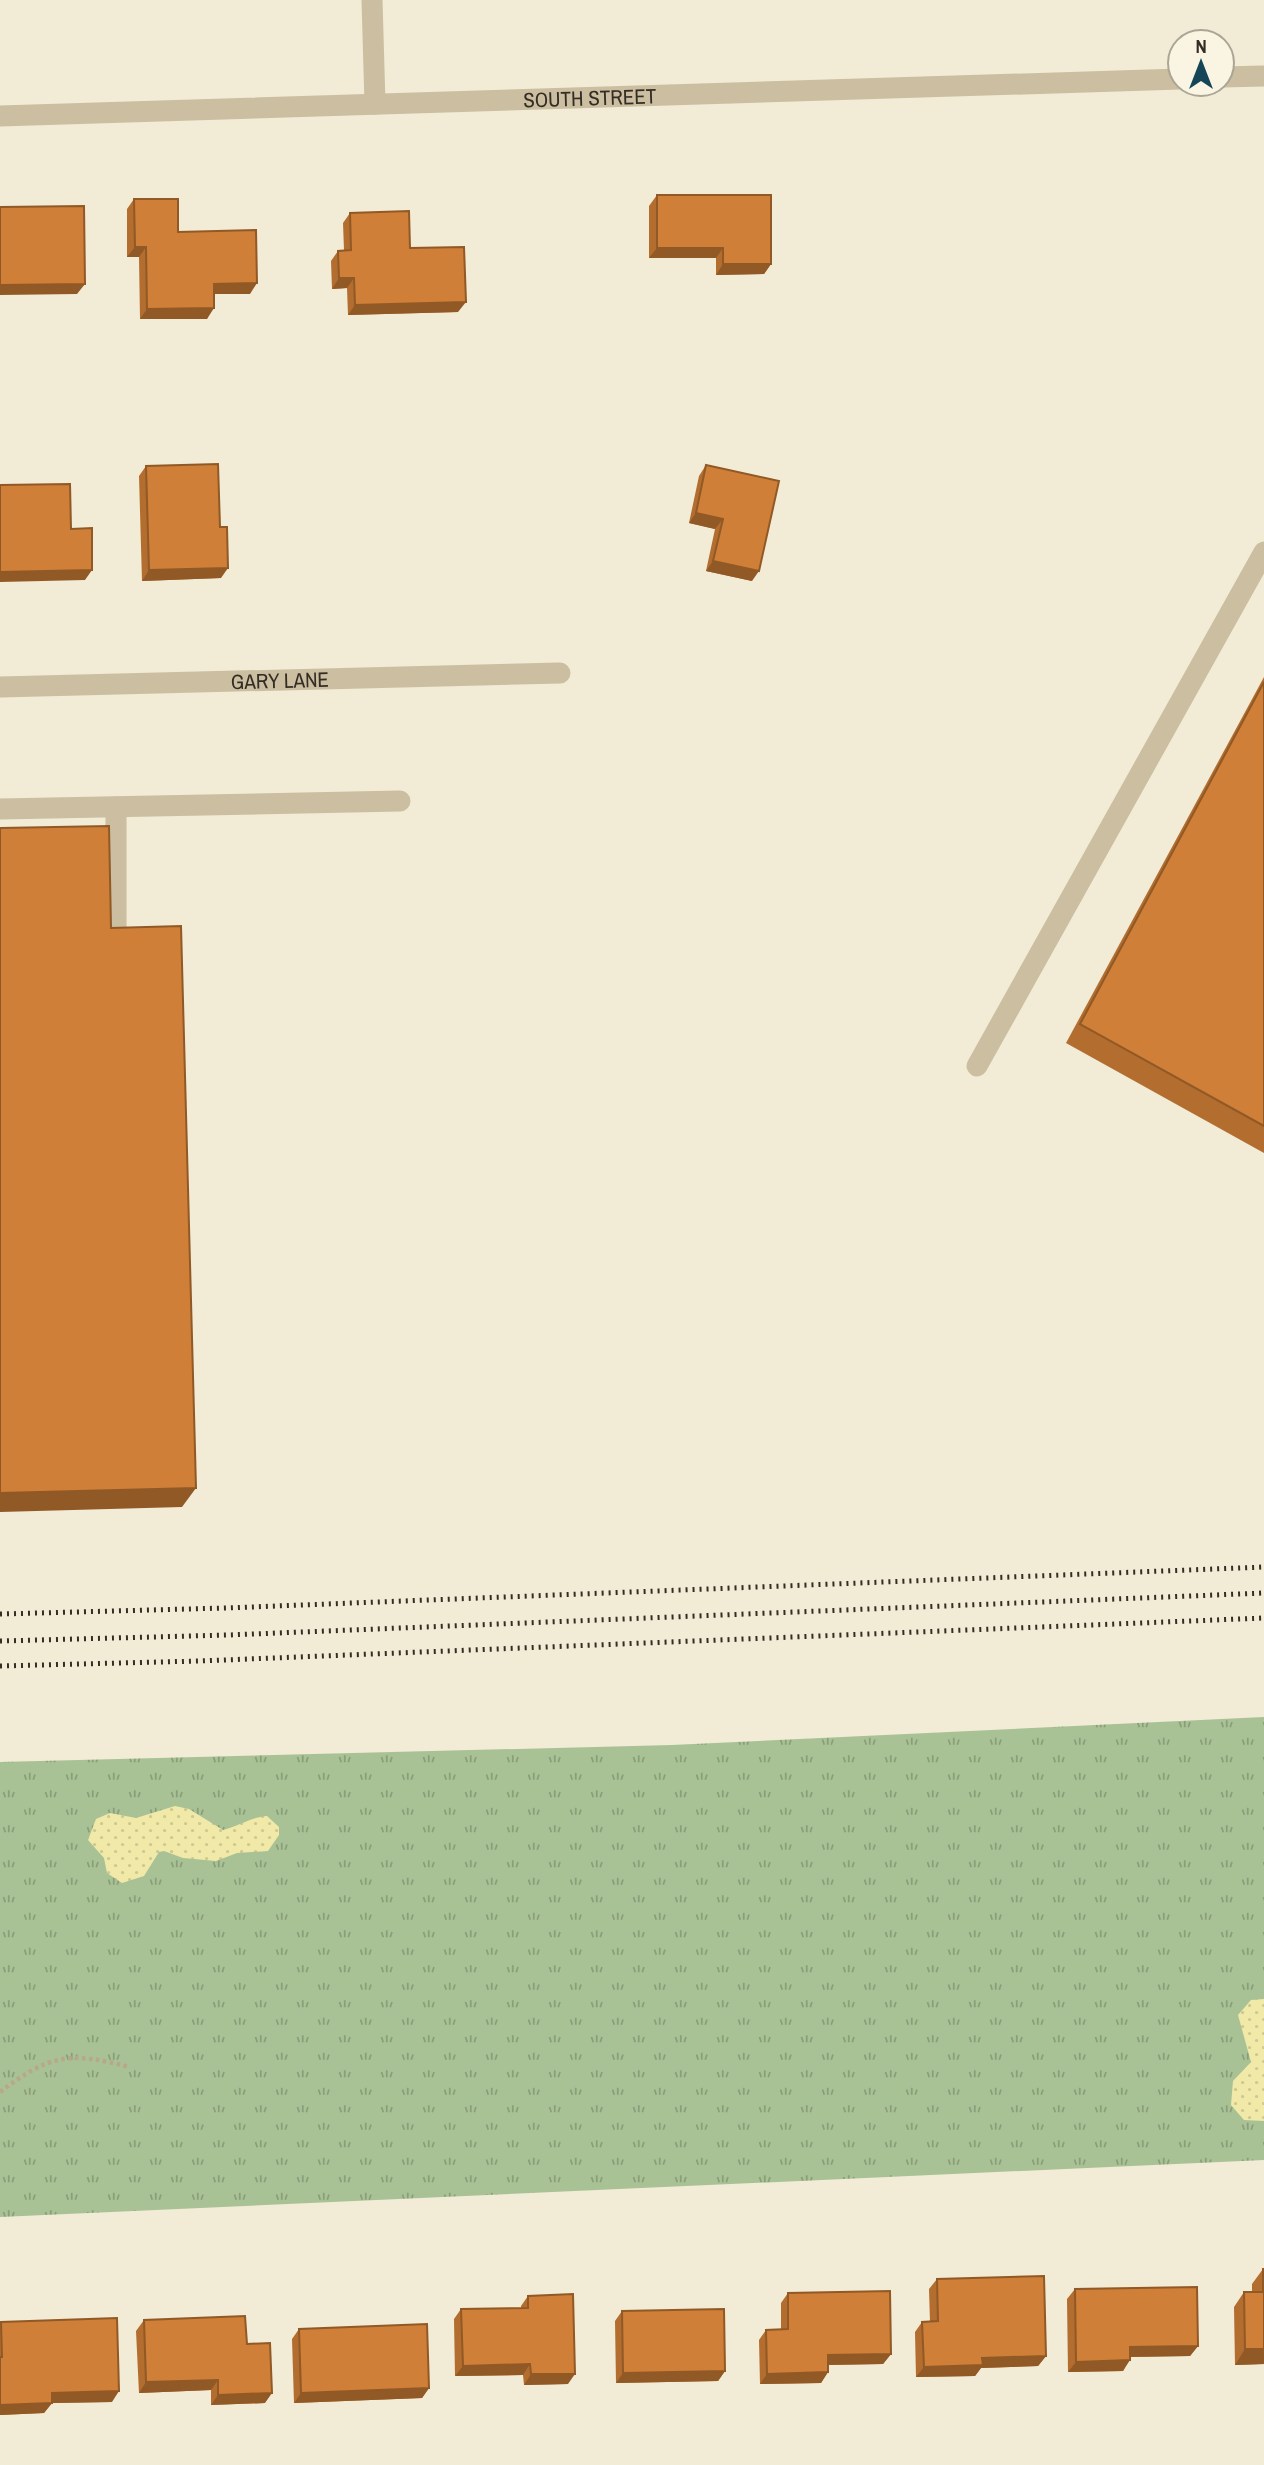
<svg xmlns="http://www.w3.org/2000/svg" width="1264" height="2465" font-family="'Archivo Narrow',sans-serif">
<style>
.grass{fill:url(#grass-tufts)}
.sand{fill:url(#sand-dots)}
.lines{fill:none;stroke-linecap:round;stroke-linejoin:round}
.path{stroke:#b7a88b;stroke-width:4.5;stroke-dasharray:3.5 3.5;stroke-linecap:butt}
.minor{stroke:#cbbea1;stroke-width:21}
.rail{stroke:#342d24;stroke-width:5;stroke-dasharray:2 5;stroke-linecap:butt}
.wall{fill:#b26d2f}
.shaded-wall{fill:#915926}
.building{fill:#cf7f37;stroke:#915926;stroke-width:2}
.labels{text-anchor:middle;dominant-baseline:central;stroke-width:7;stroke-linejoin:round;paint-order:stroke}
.street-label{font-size:21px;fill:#342d24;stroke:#faf5e2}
</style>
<defs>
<pattern id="grass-tufts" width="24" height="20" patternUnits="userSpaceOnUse" patternTransform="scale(1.75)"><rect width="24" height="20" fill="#a8c295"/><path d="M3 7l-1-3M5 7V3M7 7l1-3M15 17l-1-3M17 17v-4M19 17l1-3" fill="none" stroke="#8a9e79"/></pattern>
<pattern id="sand-dots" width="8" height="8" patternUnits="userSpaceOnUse" patternTransform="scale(1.75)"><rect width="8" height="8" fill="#f1e9a8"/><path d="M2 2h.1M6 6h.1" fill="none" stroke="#cfc890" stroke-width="1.8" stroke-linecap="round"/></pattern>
</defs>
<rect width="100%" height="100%" fill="#f2ebd5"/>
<!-- grass -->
<path class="grass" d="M1264,1717V2160L0,2217V1762L672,1745Z"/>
<!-- sand -->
<path class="sand" d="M175,1806L189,1809L223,1830C239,1826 251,1817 267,1816L279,1827V1835L268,1851L237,1853L216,1861L183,1858L164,1851L159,1852L144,1876L122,1883L107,1873L104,1858L88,1840L96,1819L110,1813L136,1818Z
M1264,1999V2121L1244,2120L1231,2105L1233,2081L1251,2062L1238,2015L1251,2000Z"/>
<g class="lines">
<!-- path -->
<path class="path" d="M0,2092C51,2053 71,2052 130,2067"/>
<!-- minor -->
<g class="minor">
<path d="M372,0L375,104"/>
<path d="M1222,77L1264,76"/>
<path id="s1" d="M0,116L1180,79"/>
<path id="s2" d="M0,687L560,673"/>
<path d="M116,807V933"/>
<path d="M0,809L400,801"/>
<path d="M977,1066L1264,552"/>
</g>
<!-- rail -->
<path class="rail" d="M0,1614L226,1608L1264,1567
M0,1641L228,1635L1264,1593
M0,1666L199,1661L1264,1618"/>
</g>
<!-- wall -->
<path class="wall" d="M657,195L771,264L764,274L716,275V258H649V206Z
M134,199L178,232L250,294H214L207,319H140L139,257H127V209Z
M350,213L410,248L458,312L348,315L347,288L332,289L331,261L338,251L344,250L343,223Z
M706,465L752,581L706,571L715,529L689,523L699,476Z
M146,466L221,578L142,581L139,476Z
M1264,677V1153L1066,1043Z
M1263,2269L1264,2364L1235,2365L1234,2307L1244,2292H1252V2284Z
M937,2279L1046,2356L1038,2366L981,2368L975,2376L916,2377L915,2332L922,2322H930L929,2289Z
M1075,2289L1198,2346L1190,2356L1130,2357L1123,2371L1068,2372L1067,2299Z
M788,2293L891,2354L883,2364L828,2365V2372L821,2383L760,2384L759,2340L766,2330L781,2329V2303Z
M528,2296L568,2384L524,2385L523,2375L455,2376L454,2319L461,2309L521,2308V2306Z
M622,2311L725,2371L718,2381L616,2383L615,2321Z
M144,2320L247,2344L265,2403L211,2405V2390L139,2393L136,2331Z
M1,2322L112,2402L52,2403L44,2413L0,2415V2324Z
M299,2329L429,2388L422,2398L294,2403L292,2339Z"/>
<!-- shaded-wall -->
<path class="shaded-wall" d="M135,247H146L139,257H127Z
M657,248H723L716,258H649Z
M723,264H771L764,274L716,275Z
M339,278H354L347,288L332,289Z
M257,283L250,294H207L214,284Z
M85,284L77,294L0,295V285Z
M466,302L458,312L348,315L355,305Z
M214,308L207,319H140L147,309Z
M696,513L723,519L715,529L689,523Z
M713,561L759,571L752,581L706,571Z
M228,568L221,578L142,581L149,570Z
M92,570L85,580L0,582V572Z
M196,1488L182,1507L0,1512V1493Z
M1198,2346L1190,2356L1122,2357L1130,2347Z
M1245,2349H1264V2364L1235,2365Z
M891,2354L883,2364L821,2365L828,2355Z
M1046,2356L1038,2366L981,2368L975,2376L916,2377L924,2367L982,2358Z
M1130,2360L1123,2371L1068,2372L1076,2362Z
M530,2364L523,2375L455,2376L463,2366Z
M725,2371L718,2381L616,2383L623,2373Z
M828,2372L821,2383L760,2384L767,2374Z
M531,2374H575L568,2384L524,2385Z
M218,2380L211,2390L139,2393L146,2382Z
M429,2388L422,2398L294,2403L301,2393Z
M119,2391L112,2402L52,2403L44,2413L0,2415V2405L52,2393Z
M272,2393L265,2403L211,2405L218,2395Z"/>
<!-- building -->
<path class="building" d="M657,195H771V264H723V248H657Z
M134,199H178V232L256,230L257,283L214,284V308L147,309L146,247H135Z
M84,206L85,284L0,285V207Z
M409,211L410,248L464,247L466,302L355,305L354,278H339L338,251L351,250L350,213Z
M218,464L220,527H227L228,568L149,570L146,466Z
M706,465L779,481L759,571L713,561L723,519L696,513Z
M70,484L71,529L92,528V570L0,572V485Z
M1264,682V1126L1080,1024Z
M109,826L111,928L181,926L196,1488L0,1493V828Z
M1263,2269H1264V2349H1245L1244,2292H1263Z
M1044,2276L1046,2356L982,2358L983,2365L924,2367L922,2322L938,2321L937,2279Z
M1197,2287L1198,2346L1130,2347V2360L1076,2362L1075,2289Z
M890,2291L891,2354L828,2355V2372L767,2374L766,2330L788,2329V2293Z
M573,2294L575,2374H531L530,2364L463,2366L461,2309L528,2308V2296Z
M724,2309L725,2371L623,2373L622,2311Z
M245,2316L247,2344L270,2343L272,2393L218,2395V2380L146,2382L144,2320Z
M117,2318L119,2391L52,2393V2403L0,2405V2357H2L1,2322Z
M427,2324L429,2388L301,2393L299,2329Z"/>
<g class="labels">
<!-- street labels -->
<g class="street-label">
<text stroke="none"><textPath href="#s1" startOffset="590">SOUTH STREET</textPath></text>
<text stroke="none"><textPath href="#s2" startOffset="280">GARY LANE</textPath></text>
</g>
</g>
<!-- north arrow -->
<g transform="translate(1201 63)"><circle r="33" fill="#faf5e2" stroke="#aba596" stroke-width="2"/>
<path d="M0-5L12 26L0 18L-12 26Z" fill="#174558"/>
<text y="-10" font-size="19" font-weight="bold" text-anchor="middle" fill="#342d24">N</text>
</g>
</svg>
